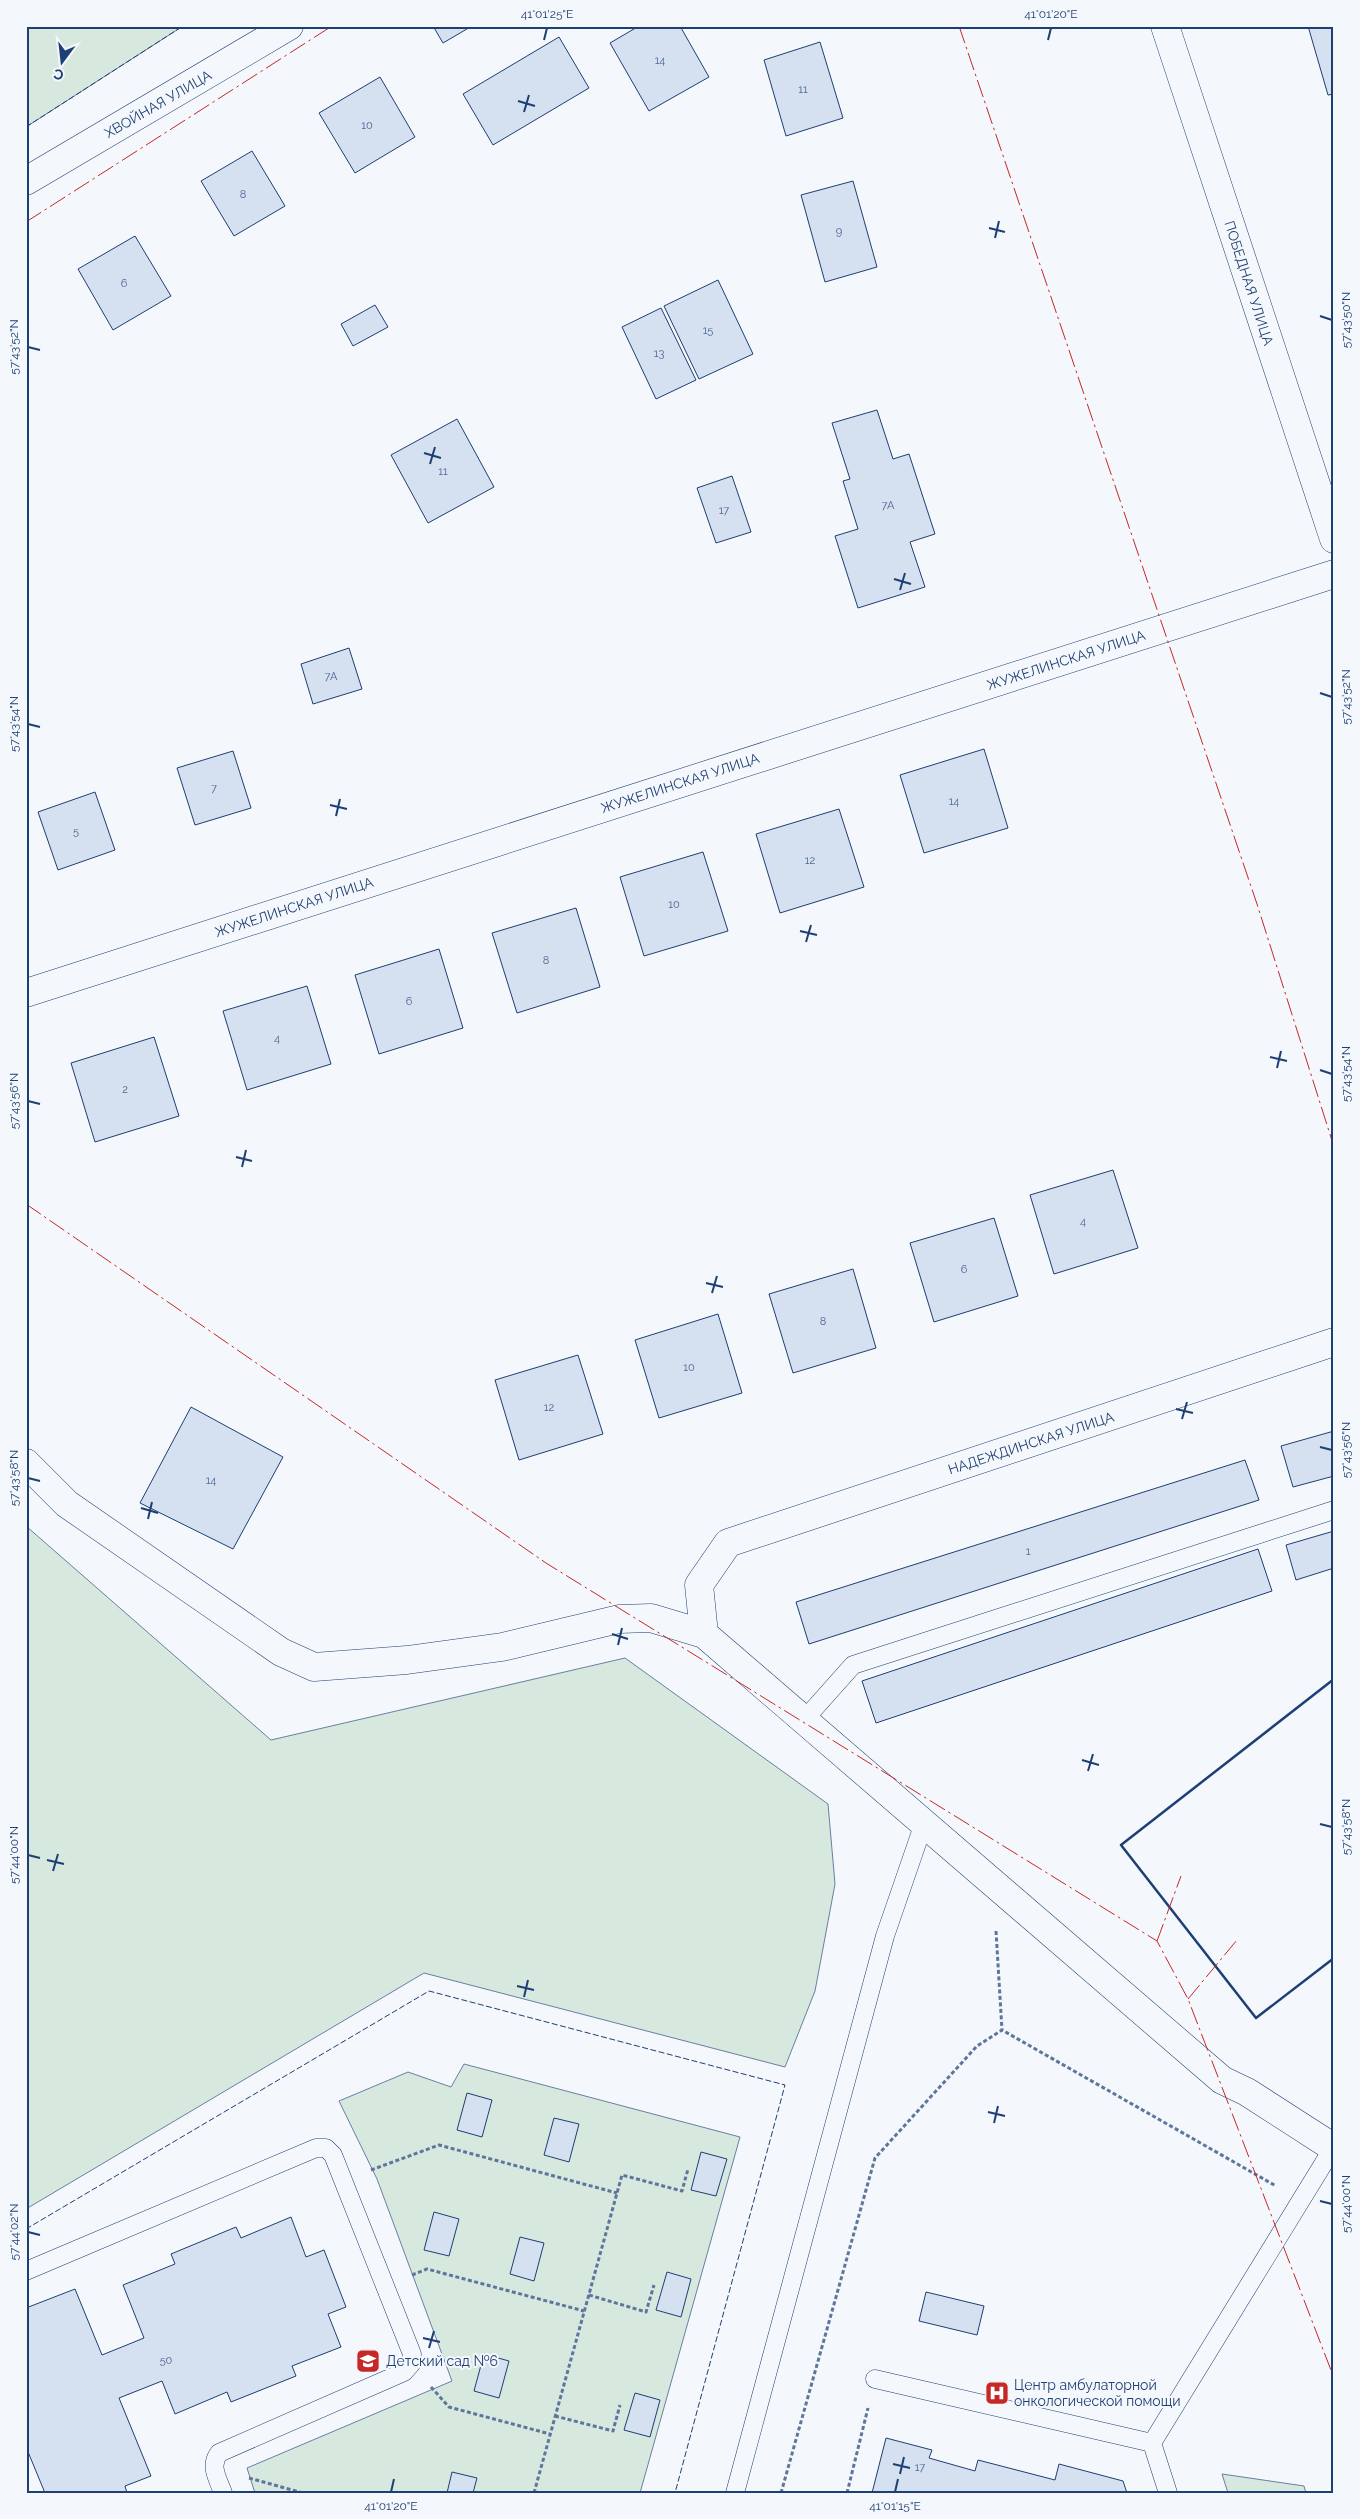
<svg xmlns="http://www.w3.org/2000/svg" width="1360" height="2519" font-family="Raleway,sans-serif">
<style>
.green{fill:#d7e8df;stroke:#687fa3}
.building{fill:#d5e0f0;stroke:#1d3f73}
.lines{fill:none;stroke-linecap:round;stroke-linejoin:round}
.lane-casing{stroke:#1d3f73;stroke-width:19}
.street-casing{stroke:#1d3f73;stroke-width:29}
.path{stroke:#5e769c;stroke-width:3;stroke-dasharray:4 2.5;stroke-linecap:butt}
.lane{stroke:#f4f7fb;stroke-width:18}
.street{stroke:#f4f7fb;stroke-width:28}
.fence{stroke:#1d3f73;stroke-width:1;stroke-dasharray:6 2.5;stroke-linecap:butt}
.wall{stroke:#1d3f73;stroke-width:2.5}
.power{stroke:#c62828;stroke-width:1;stroke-dasharray:18 4 2.5 4;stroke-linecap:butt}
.ticks{fill:none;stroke:#1d3f73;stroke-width:2}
.labels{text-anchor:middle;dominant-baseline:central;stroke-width:4;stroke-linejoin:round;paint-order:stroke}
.number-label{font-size:11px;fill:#4b6792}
.street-label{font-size:14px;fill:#1d3f73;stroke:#f4f7fb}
.poi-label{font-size:14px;fill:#1d3f73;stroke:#f4f7fb;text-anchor:start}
.neatline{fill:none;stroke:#1d3f73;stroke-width:2}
.ticks-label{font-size:12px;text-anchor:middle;fill:#1d3f73}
</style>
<rect width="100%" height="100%" fill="#f4f7fb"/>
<!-- green -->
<path class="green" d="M26,26H183L26,127Z
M26,1526L271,1740L625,1658L828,1804L835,1884L815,1991L785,2067L424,1973L26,2209Z
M464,2064L740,2137L640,2493H255L247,2468L452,2381L377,2179L339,2101L408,2072L451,2087Z
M1222,2474L1304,2486L1306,2493H1228Z"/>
<!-- building -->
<path class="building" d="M433,26H472L443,43Z
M639,26H680L709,77L649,111L610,43Z
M1308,26H1334V94L1328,95Z
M559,37L589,88L493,145L463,94Z
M820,42L843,118L786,136L764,60Z
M380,77L415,137L355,173L319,113Z
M252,151L285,206L234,236L201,181Z
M853,181L877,267L825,282L801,195Z
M135,236L171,296L113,330L78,269Z
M718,280L753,354L699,379L664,306Z
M375,305L388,327L353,346L341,324Z
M661,308L696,380L656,399L622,327Z
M877,410L893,459L909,454L935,534L910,542L925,587L858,608L835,536L858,529L843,481L850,479L832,423Z
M457,419L494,487L428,523L391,455Z
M732,476L751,532L716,543L697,488Z
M349,648L362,689L313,704L301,664Z
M984,749L1008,828L924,853L900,775Z
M233,751L251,808L195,825L177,768Z
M95,792L115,850L58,870L38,812Z
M839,809L864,887L780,913L756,834Z
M703,852L728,931L644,956L620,877Z
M576,908L600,987L517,1013L492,933Z
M439,949L463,1028L379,1054L355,975Z
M307,986L331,1064L247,1090L223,1011Z
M154,1037L179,1116L95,1142L71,1063Z
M1113,1170L1138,1248L1054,1274L1030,1195Z
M994,1218L1018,1296L934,1322L910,1243Z
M853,1269L876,1348L793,1373L769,1294Z
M718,1314L742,1393L659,1418L635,1340Z
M578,1355L603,1434L519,1460L495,1380Z
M191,1407L283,1457L233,1549L140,1503Z
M1334,1431V1476L1293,1487L1281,1446Z
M1245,1460L1259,1500L809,1644L796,1602Z
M1334,1531V1568L1296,1580L1286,1545Z
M1258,1549L1272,1591L876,1723L862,1681Z
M467,2093L492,2100L482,2137L457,2130Z
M554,2118L579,2124L569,2162L544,2155Z
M701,2152L727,2159L716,2196L691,2190Z
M434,2212L459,2219L449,2256L424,2250Z
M291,2217L306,2257L324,2250L346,2307L328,2314L341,2347L292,2366L296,2376L231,2402L227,2392L175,2414L162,2381L119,2398L151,2476L125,2486L127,2493H45L26,2447V2308L75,2289L102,2355L144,2338L123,2285L175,2264L171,2254L236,2227L241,2238Z
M520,2237L544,2243L534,2281L510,2274Z
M667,2272L691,2279L681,2317L656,2310Z
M926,2292L984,2306L977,2335L919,2321Z
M484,2354L509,2361L499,2398L474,2391Z
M635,2393L660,2400L650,2437L624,2430Z
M886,2438L932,2450L929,2458L975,2471L978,2460L1055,2480L1059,2464L1123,2481L1127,2493H872Z
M452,2472L477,2478L473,2493H447Z"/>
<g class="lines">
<!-- lane casing -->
<g class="lane-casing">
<path id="lane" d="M804,1720L853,1665L1334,1510
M26,2271L316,2148H326L333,2155L412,2354L411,2364L404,2372L219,2453C209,2466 218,2479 223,2493
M875,2379L1152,2443
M735,2493L885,1936L924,1823
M1168,2493L1152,2443L1333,2148"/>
</g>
<!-- street casing -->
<g class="street-casing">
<path id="street" d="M1165,26L1334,539
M26,181L289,26
M26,993L1334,574
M1334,1342L728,1543L699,1585L704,1634L1222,2080L1247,2092L1334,2148
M26,1463L67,1504L281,1652L314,1667L407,1660L502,1647L619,1619L651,1618L704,1634"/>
</g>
<!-- path -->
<path class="path" d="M996,1931L1002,2030
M371,2170L439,2145L617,2193
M412,2275L427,2269L584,2311
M589,2295L646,2312L654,2285
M431,2387L449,2407L550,2434
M555,2416L613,2431L620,2405
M249,2478L303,2493
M534,2493L622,2175L682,2191L688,2169
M781,2493L875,2158L977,2046L1002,2030L1276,2186
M847,2493L868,2408"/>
<!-- lane -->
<use href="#lane" class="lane"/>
<!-- street -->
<use href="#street" class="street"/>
<!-- fence -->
<path class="fence" d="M26,127L183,26
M26,2229L429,1991L785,2085L675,2493"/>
<!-- wall -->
<path class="wall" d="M1334,1679L1121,1845L1256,2018L1334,1958"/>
<!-- power -->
<path class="power" d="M959,26L1257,904L1334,1147
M26,222L332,26
M26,1204L546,1563L1157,1941L1188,1999L1334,2378
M1157,1941L1181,1876
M1188,1999L1237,1940"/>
</g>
<!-- ticks -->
<path class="ticks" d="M544,40L547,28M1048,40L1051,28M518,101L535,106M524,112L529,95M989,228L1005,232M995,238L999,221M1320,316L1332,320M28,347L40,350M424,453L441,458M430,464L435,447M894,579L911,584M900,590L905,573M1320,693L1332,697M28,724L40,727M330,805L347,809M336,816L340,799M800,931L817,935M806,942L811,925M1270,1057L1287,1061M1277,1068L1281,1051M1320,1070L1332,1074M28,1101L40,1104M236,1157L252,1161M242,1167L246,1150M706,1283L723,1287M712,1293L717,1276M1176,1409L1193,1413M1182,1419L1187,1402M1320,1447L1332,1450M28,1478L40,1481M141,1508L158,1513M148,1519L152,1502M612,1634L628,1639M618,1645L622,1628M1082,1760L1099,1765M1088,1771L1093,1754M1320,1824L1332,1827M28,1855L40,1858M47,1860L64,1864M53,1871L58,1854M517,1986L534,1990M524,1997L528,1980M988,2112L1005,2116M994,2123L998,2106M1320,2201L1332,2204M28,2232L40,2235M423,2338L440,2342M429,2348L434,2331M893,2464L910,2468M900,2474L904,2457M391,2492L394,2479M895,2492L898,2479"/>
<!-- icons -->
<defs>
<g id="school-square" transform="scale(1.25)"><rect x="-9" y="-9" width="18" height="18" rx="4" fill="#c62828" stroke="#f4f7fb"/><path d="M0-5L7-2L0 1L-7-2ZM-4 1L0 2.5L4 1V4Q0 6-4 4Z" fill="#fff"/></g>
<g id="hospital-square" transform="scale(1.25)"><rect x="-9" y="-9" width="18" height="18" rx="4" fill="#c62828" stroke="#f4f7fb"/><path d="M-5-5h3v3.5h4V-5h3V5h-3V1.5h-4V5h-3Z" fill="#fff"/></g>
</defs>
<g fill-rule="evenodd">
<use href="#school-square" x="368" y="2361"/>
<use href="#hospital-square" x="997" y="2393"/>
</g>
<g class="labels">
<!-- number labels -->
<g class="number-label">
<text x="660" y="60">14</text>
<text x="803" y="89">11</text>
<text x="367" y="125">10</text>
<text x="243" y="194">8</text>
<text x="839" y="231">9</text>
<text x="124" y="283">6</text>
<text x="708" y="330">15</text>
<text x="659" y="353">13</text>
<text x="443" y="471">11</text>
<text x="888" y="505">7А</text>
<text x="724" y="510">17</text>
<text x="331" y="676">7А</text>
<text x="214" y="788">7</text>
<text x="954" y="801">14</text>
<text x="76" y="831">5</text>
<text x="810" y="860">12</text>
<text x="674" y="904">10</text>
<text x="546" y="960">8</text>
<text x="409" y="1001">6</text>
<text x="277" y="1038">4</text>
<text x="125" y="1089">2</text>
<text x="1083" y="1221">4</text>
<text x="964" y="1269">6</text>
<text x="823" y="1321">8</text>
<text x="689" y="1367">10</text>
<text x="549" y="1407">12</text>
<text x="211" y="1480">14</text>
<text x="1028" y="1551">1</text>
<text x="166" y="2360">50</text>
<text x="920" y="2467">17</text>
</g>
<!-- street labels -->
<g class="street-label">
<text transform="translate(158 104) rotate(-30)">ХВОЙНАЯ УЛИЦА</text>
<text transform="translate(1249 283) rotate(72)">ПОБЕДНАЯ УЛИЦА</text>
<text transform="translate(1066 660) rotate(-18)">ЖУЖЕЛИНСКАЯ УЛИЦА</text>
<text transform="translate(680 783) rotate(-18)">ЖУЖЕЛИНСКАЯ УЛИЦА</text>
<text transform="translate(294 907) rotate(-18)">ЖУЖЕЛИНСКАЯ УЛИЦА</text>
<text transform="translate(1031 1443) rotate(-18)">НАДЕЖДИНСКАЯ УЛИЦА</text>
</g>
<!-- poi labels -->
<g class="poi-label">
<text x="386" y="2361">Детский сад №6</text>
<text x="1014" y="2385">Центр амбулаторной<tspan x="1014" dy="16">онкологической помощи</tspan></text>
</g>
</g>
<!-- border -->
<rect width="1360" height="2519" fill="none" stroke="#f4f7fb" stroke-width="55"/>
<!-- north arrow -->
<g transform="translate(62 62) rotate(195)" stroke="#f4f7fb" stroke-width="4" paint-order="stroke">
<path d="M0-4L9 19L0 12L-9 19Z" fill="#1d3f73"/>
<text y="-8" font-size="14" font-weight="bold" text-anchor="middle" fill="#1d3f73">С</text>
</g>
<rect x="28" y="28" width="1304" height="2464" class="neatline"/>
<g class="ticks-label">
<text x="547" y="18">41°01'25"E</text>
<text x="1051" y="18">41°01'20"E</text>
<text transform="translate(1346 320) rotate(-90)" y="4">57°43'50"N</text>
<text transform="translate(14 347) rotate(-90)" y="4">57°43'52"N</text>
<text transform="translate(1346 697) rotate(-90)" y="4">57°43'52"N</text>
<text transform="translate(14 724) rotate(-90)" y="4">57°43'54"N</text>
<text transform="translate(1346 1074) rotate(-90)" y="4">57°43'54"N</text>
<text transform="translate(14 1101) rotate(-90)" y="4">57°43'56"N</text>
<text transform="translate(1346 1450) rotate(-90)" y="4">57°43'56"N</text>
<text transform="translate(14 1478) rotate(-90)" y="4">57°43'58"N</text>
<text transform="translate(1346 1827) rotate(-90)" y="4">57°43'58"N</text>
<text transform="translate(14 1855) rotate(-90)" y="4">57°44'00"N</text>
<text transform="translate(1346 2204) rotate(-90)" y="4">57°44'00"N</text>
<text transform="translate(14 2232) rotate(-90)" y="4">57°44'02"N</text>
<text x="391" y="2510">41°01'20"E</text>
<text x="895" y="2510">41°01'15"E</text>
</g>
</svg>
